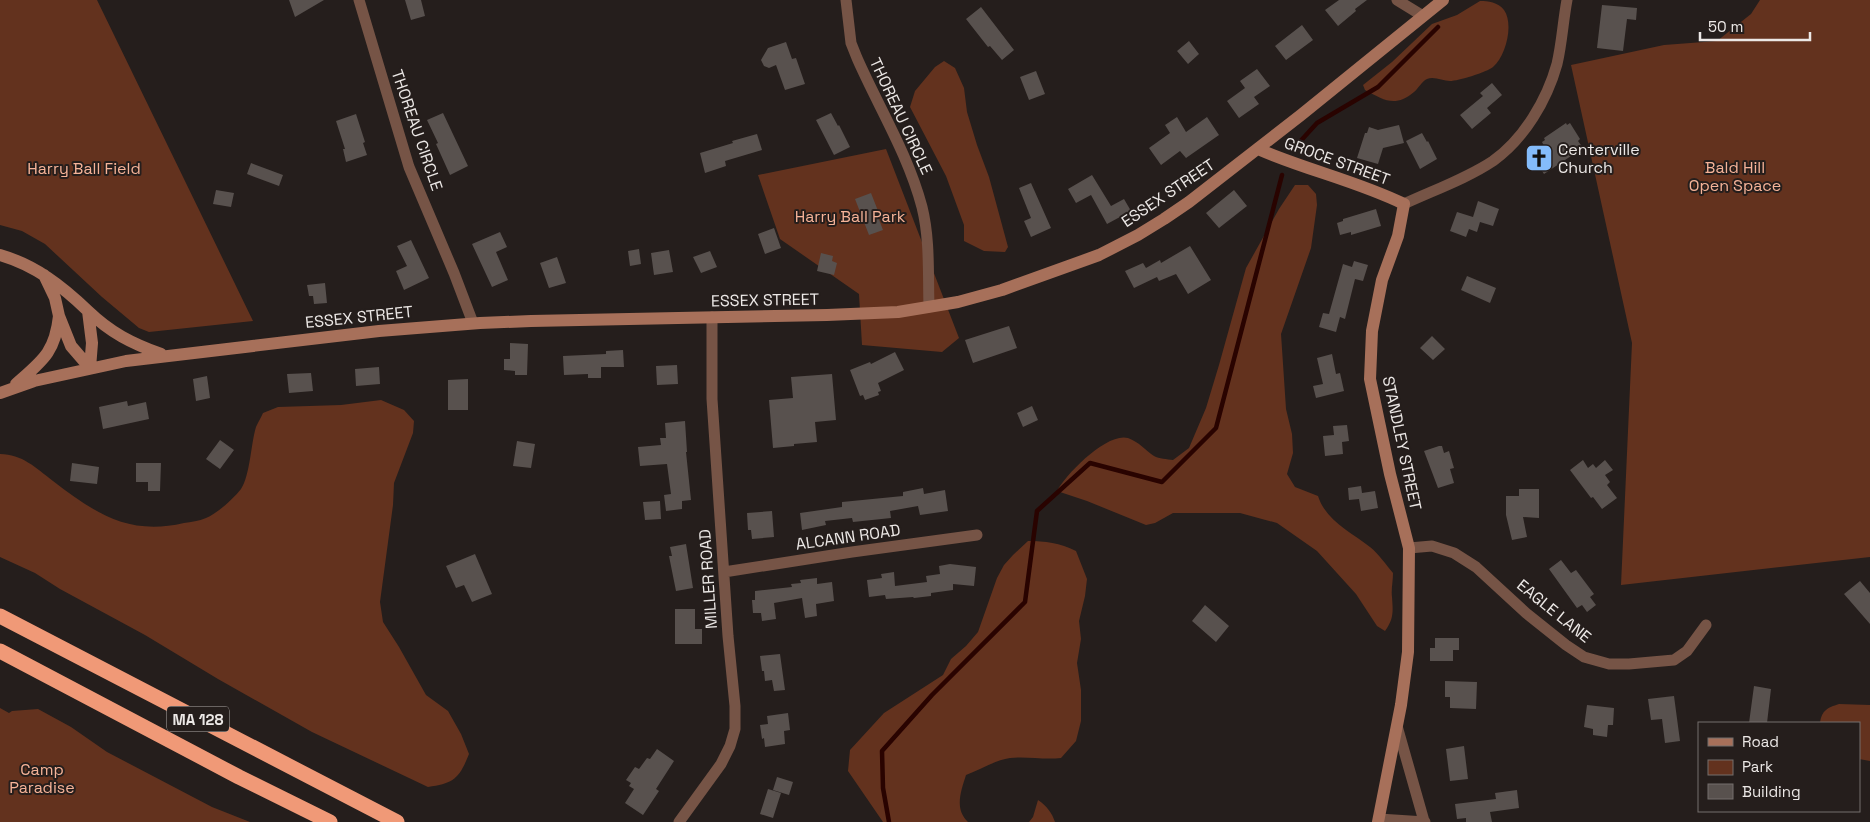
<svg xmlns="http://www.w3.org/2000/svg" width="1870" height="822" font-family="'Space Grotesk',sans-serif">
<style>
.green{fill:#63321e}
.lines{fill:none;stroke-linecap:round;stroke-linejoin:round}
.stream{stroke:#290300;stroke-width:4.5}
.building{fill:#58514e}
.street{stroke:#765446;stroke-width:11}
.secondary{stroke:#a7705a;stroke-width:12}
.highway{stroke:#f09977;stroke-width:15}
.labels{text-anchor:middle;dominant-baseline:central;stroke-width:4;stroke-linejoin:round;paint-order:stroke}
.shield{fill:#251e1c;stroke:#b0aba9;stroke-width:1}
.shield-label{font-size:15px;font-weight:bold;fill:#ece8e6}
.street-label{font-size:16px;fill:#ece8e6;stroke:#251e1c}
.poi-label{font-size:16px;fill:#ece8e6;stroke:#251e1c;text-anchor:start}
.park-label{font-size:16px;fill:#f6b398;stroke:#251e1c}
</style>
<rect width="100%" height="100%" fill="#251e1c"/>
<!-- green -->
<path class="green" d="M0,0H97L253,321L149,332L139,328L102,297L45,244L22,231L0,225Z
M1760,0H1870V557L1621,585L1632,343L1571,65L1664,45L1717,41L1751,14Z
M1480,1C1488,1 1498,2 1504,10C1514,24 1506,56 1493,67C1487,72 1458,81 1450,81C1443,81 1434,76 1427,79C1422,81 1418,89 1414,92C1395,108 1384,100 1365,90L1363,85L1392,62L1432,24L1457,15Z
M944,61L955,68L964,88L967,112L977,145L989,177L1008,247L1005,252L984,251L964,241V225L946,176L910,107L915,91L935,67Z
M886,149L959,338L942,352L862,345L859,294L780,239L758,175Z
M1295,185H1308L1316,194L1317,205L1311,248L1281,334L1286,409L1292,434L1293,453L1287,474L1295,487L1318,496C1326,521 1351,532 1370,547C1379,554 1386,565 1393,573C1393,581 1391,590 1392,597C1393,611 1394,619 1385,631L1377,626L1356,594L1317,551L1277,523L1240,513H1173L1155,523L1146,525L1087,501L1057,491C1066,474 1107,432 1128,438C1139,442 1145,450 1154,456C1159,459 1167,459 1173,460L1189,448L1206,408L1219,365L1246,268L1279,209Z
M381,400L404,410L414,421L413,433L394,483L393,505L380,602L383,622L399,647L426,695L448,711L461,734L469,754C459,779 454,783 428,787L312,732L218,679L145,635L60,589L35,573L0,557V454C22,454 36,468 53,481C95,513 128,536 184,523C191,522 199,521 206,518C218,513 233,499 241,489C250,476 251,443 256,427C258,422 261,418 263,413L278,407L341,405Z
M1028,541C1045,541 1060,543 1076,551L1087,579L1085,596L1079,621L1081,639L1077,663L1081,690V721L1076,741L1061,758C1043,760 1027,756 1010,758C995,760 980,770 966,775C961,791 954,809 968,822H883L848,771L850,750L884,713L943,675L951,659L966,646L978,632L997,578L1004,565L1013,555Z
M1839,704L1870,705V761L1859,759V723H1820C1822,710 1827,708 1839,704Z
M0,708L9,713L12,711L38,709L71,727L107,752L212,807L250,822H0Z
M1038,800C1047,806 1052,813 1055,822H1029L1033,817Z"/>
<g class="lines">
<!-- stream -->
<path class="stream" d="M1296,146L1317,123L1378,87L1438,27
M889,822L883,788L882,751L932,695L1025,602L1037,511L1090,463L1162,482L1216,428L1282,175"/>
</g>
<!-- building -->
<path class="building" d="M289,0H324L295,17Z
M405,0H421L425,16L411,20Z
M1339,0H1367L1355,9L1356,11L1338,26L1325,10Z
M1602,5L1637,8L1636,20L1627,19L1623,51L1597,48Z
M981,7L1014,50L1002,60L990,46L988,47L966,19Z
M1302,25L1313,40L1286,60L1275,46Z
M1189,41L1199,54L1188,64L1177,51Z
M786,42L792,59L796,58L805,84L785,90L776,65L769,68L764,66L761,60L768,48Z
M1257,69L1270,86L1254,97L1259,104L1239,118L1227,101L1245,88L1240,81Z
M1036,71L1045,94L1029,100L1020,77Z
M1492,83L1502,95L1487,108L1491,113L1472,129L1460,115L1483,96L1480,93Z
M443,113L468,166L450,175L436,144L438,143L427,120Z
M831,113L838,126L839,125L850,147L834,155L816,120Z
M356,114L365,142L363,143L367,155L346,162L343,149H345L336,121Z
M1177,117L1186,132L1207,117L1219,135L1186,158L1180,151L1161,165L1149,148L1170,133L1165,125Z
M1566,123L1567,125L1570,123L1580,139L1578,141L1583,148L1544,174L1531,155L1544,146L1542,142L1545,140L1544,138Z
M1399,125L1404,143L1383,148L1378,164L1357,158L1365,133H1367L1369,127L1378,130Z
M1422,133L1427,142L1428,141L1437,159L1420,169L1406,141Z
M757,134L762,150L725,161L726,166L705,173L700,153L733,143L732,141Z
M251,163L283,175L279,186L247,174Z
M1092,175L1111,206L1124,199L1131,211L1107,224L1091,195L1076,203L1068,189Z
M1031,183L1051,228L1031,237L1024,221L1031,218L1019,188Z
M216,190L234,193L231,207L213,204Z
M1234,190L1247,206L1219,228L1206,213Z
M871,193L880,216L878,217L883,230L869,235L855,199Z
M1478,201L1499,209L1493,226L1480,222L1477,232L1469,229L1466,237L1450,231L1457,212L1473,217Z
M1376,209L1381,226L1351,235V232L1340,235L1337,223L1343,221V219Z
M774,228L781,248L765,254L758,234Z
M500,232L507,247L496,252L508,280L492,287L472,244Z
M411,240L429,278L404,290L396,271L407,266L397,246Z
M1190,246L1211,280L1188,294L1176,274L1159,281L1157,277L1134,288L1125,271L1143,263L1146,268L1160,260L1161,263Z
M639,249L641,264L630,266L628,251Z
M669,250L673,272L654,275L651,253Z
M710,251L717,267L701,273L693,257Z
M821,253L833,256L832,261L837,263L834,275L817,271Z
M557,257L566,283L549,288L540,263Z
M1354,261L1368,265L1363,281L1355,279L1345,319L1340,317L1336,332L1319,327L1323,313L1329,314L1343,264L1352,267Z
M1467,276L1496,288L1490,303L1461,290Z
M325,283L327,303L314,304L313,296H309L307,285Z
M1009,326L1017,348L973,363L965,340Z
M1432,336L1445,349L1433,360L1420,348Z
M510,343L528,344L527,375H515V371L504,370V359H510Z
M623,350L624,367H601V378H588V374L564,375L563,356L606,354V351Z
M895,352L904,370L878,383L881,391L878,392L879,395L865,400L863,395L860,396L850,370L870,362L871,364Z
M1332,354L1336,374L1340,373L1344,391L1316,398L1313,386L1323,384L1317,358Z
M677,365L678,384L657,385L656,366Z
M379,367L380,384L356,386L355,369Z
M311,373L313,391L289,393L287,374Z
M832,374L836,420L815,422L817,442L794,444V446L773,448L769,400L793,398L791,377Z
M207,376L210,398L196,401L193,379Z
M468,379V410H448V380Z
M127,401L128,406L146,402L149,419L103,429L99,407Z
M1032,406L1038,420L1023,427L1017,413Z
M685,421L687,452H686L691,500L682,501V509L666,511L664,495L671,494L667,464L640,466L638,447L661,445L660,438H666L665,423Z
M1347,425L1349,441L1342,442L1343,454L1325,456L1323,436L1334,435L1333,426Z
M220,440L234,450L220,469L206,459Z
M517,441L535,444L531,468L513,466Z
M1439,446H1442L1444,453L1449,451L1454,468L1450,469L1454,483L1438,488L1424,451Z
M1583,460L1588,468L1593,464L1596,468L1605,460L1613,470L1605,475L1610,482L1607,485L1617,498L1602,509L1593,497L1591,498L1570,470Z
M72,463L99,467L97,484L70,481Z
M136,463H161L160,491H148V482H136Z
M1361,486L1362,493L1375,491L1378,508L1361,511L1359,499L1349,500L1348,488Z
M923,488L924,494L945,490L948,511L920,515L918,506L890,511L891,518L853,522L852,518L825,521L826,525L802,530L800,513L842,507V502L903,496V492Z
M1519,489H1539V518L1523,517L1527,537L1512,540L1506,515V496H1519Z
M660,501L661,519L645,520L643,502Z
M772,511L774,537L752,539L751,530H748L747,513Z
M686,544L693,588L676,591L669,556H672L670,547Z
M475,554L492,594L472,602L464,585L456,588L446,566Z
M1561,560L1571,573L1576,570L1594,594L1590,597L1596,605L1587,612L1582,605L1577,608L1549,569Z
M950,564L976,567L974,586L953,584V590L931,593V596L914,598L913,597L886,599L885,595L869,597L867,580L882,578L881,574L894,572L895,586L927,582L926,576L940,574L939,566Z
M817,578V584L832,582L834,601L816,604L817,616L805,618L802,598L774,603L776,619L762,621L761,613H753L752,600H755V591L792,587L791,584L801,583L800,580Z
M1860,581L1870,593V624L1844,594Z
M1205,605L1229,626L1216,642L1192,621Z
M675,609H695V629H702V644H675Z
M1435,638H1459V650H1453V661H1430V648H1435Z
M780,654L785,690L774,691L772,680L765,681L764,671H762L760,656Z
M1445,681L1477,682L1476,709L1450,708V697H1445Z
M1754,686L1771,689L1767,723H1749Z
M1674,696L1680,741L1665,743L1662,719L1651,720L1648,699Z
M1587,705L1614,708L1613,725H1608L1607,737L1593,735V729L1584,727Z
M788,713L790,730L784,731L785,744L765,747L764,738L762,739L760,725L768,724L767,716Z
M1464,746L1468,779L1450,781L1446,749Z
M657,749L674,761L656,789L659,791L643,815L625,803L634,789L629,786L631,783L626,780L635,767L639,769L647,758L650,759Z
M777,777L793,782L789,795L773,790Z
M768,789L781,793L773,818L760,814Z
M1517,790L1519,808L1490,812L1492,822H1466V818L1457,819L1455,804L1496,799L1495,793Z"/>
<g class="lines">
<!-- street -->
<path class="street" d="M359,0L409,167L454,273L473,323
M846,0L851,43L857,58C879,108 908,154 922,207C930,239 928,274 929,307
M1397,0L1423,16
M1404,204C1434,190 1466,179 1493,161C1524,139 1547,100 1557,64C1562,43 1563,21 1567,0
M1409,548L1432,546L1454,553L1476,567L1526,613L1566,645L1584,657L1609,664H1629L1674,660L1687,651L1706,625
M724,572L852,552L977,535
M1397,726L1424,821
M1379,819L1425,822
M679,822L721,764L730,746L735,729V706L728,636L712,399V317"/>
<!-- secondary -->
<path class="secondary" d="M1258,149C1306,170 1357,181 1404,204L1398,236L1382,280L1372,331L1370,379L1390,474L1409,548L1408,652L1401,705L1378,822
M0,255C35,265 62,286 88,311L92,343L90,368
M44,275L55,298L59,316L71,346L90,368
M88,311C111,333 131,343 161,354
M16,384C42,361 55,353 59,316
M0,393L34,381L126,361L379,331L480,323L531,321L827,315L898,312L958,302L1002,290L1099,255L1138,235L1164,219L1189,202L1301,115L1443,0"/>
<!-- highway -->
<path class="highway" d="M0,616L397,822
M0,651L239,777L330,822"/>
</g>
<!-- icons -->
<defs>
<g id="church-square" transform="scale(1.4375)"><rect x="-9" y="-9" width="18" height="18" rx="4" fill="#84bcfb" stroke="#251e1c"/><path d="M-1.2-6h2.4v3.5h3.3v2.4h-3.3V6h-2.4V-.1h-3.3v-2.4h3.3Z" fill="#111"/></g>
</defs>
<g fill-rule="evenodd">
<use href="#church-square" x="1539" y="158"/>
</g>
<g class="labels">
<!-- shield labels -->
<rect class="shield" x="167" y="706.5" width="62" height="25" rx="4"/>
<g class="shield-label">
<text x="198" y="719">MA 128</text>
</g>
<!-- street labels -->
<g class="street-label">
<text transform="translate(901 116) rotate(65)">THOREAU CIRCLE</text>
<text transform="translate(417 130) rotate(71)">THOREAU CIRCLE</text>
<text transform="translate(1337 161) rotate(20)">GROCE STREET</text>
<text transform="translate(1168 193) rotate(-34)">ESSEX STREET</text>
<text transform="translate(765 300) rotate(-1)">ESSEX STREET</text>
<text transform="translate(359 317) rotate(-6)">ESSEX STREET</text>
<text transform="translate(1402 443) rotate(78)">STANDLEY STREET</text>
<text transform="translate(848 537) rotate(-8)">ALCANN ROAD</text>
<text transform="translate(708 579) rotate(-94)">MILLER ROAD</text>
<text transform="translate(1554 611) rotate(39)">EAGLE LANE</text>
</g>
<!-- poi labels -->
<g class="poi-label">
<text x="1558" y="149">Centerville<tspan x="1558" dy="18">Church</tspan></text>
</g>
<!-- park labels -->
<g class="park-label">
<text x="1735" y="167">Bald Hill<tspan x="1735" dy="18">Open Space</tspan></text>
<text x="84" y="168">Harry Ball Field</text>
<text x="850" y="216">Harry Ball Park</text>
<text x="42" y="769">Camp<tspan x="42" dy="18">Paradise</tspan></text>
</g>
</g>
<!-- legend -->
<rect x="1698" y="722" width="162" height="90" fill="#251e1c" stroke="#756f6d"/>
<rect x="1708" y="738" width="25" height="8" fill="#a7705a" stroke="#756f6d"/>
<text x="1742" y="747" font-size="15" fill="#ece8e6">Road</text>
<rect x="1708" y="760" width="25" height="15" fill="#63321e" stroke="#756f6d"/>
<text x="1742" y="772" font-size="15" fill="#ece8e6">Park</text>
<rect x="1708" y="784" width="25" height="15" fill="#58514e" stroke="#756f6d"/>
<text x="1742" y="797" font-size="15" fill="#ece8e6">Building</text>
<!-- scale -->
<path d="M1700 32v8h110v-8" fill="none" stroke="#ece8e6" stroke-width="2.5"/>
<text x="1708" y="32" font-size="15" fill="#ece8e6" stroke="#251e1c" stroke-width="4" paint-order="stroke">50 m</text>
</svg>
